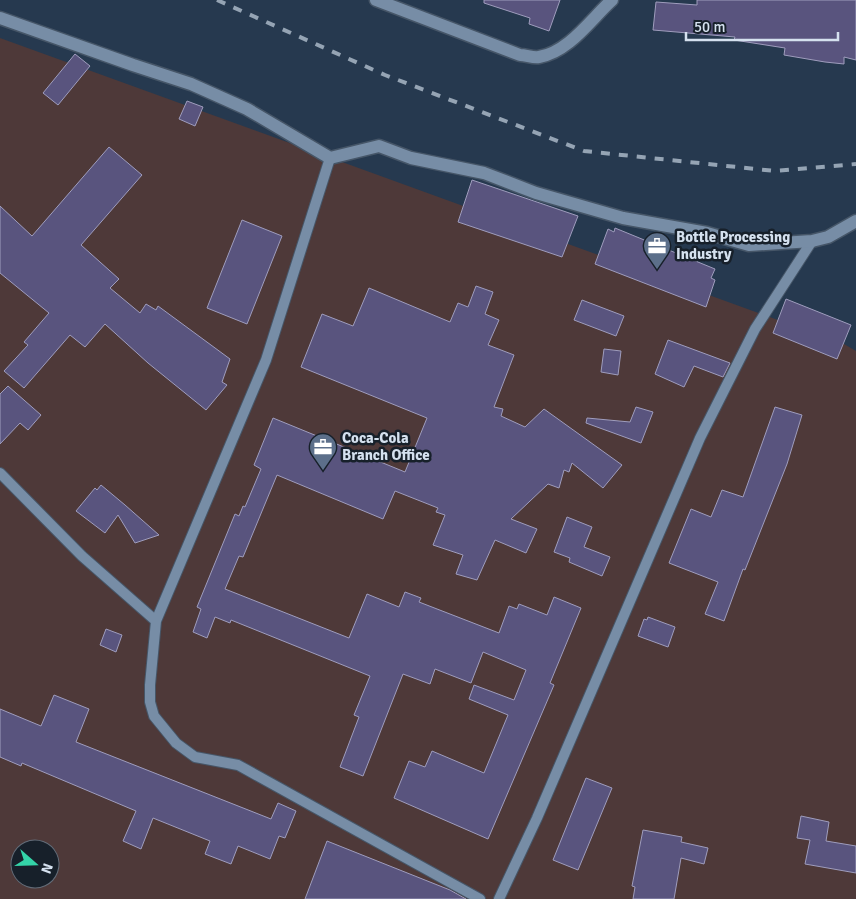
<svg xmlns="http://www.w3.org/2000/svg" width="856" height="899" font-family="Signika,sans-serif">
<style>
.industrial{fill:#4e3939;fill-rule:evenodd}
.building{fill:#59547e;stroke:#9f9dbd}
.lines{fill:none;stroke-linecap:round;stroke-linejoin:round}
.service-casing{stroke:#465668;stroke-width:12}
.minor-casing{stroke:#465668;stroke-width:15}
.service{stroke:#778da6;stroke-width:10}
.minor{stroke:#778da6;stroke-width:12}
.rail{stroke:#95a4b4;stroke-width:4;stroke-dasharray:9 9;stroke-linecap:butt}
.labels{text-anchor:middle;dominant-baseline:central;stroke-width:5;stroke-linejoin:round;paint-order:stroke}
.poi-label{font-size:15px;font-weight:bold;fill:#d5e1ef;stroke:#17202a;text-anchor:start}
</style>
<rect width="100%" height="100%" fill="#26394f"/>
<!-- industrial -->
<path class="industrial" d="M0,38L844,344L856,351V899H0ZM20,849H50V879H20Z"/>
<!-- building -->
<path class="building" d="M484,0H560L549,31L529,24L530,18L484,3Z
M697,0H856V60L844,57V64L825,62L784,55L785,48L734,40L735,37L653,30L656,2L697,5Z
M75,54L90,66L58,105L43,93Z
M187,101L203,107L195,126L179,119Z
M109,147L142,175L81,245L119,279L110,288L140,313L146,304L156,310L158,306L230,359L222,382L227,385L206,410L148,363L105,324L85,347L70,335L24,388L4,371L28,345L24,342L49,313L0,273V206L32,236Z
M472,180L578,216L562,257L458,222Z
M242,220L282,236L247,324L207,308Z
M615,228L715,269L711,278L715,280L706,307L595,264L608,229L614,232Z
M476,286L493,292L485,314L499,320L488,345L514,355L494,407L503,409L501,416L525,427L544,409L622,465L603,488L572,463L569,472L564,470L559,488L548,484L511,519L537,529L526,553L495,540L477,580L456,574L463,555L433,545L445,515L436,512L438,508L395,491L383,519L277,475L243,557L239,556L225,589L349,638L367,594L399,607L405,592L421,598L419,602L499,633L509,606L517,609L519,604L547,615L554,597L581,608L550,683L554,685L488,839L394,798L409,761L425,767L432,751L484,773L508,715L469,699L474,685L514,700L526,670L483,652L471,683L435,669L430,684L403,674L363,776L340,767L359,717L354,715L370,676L231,620L230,623L215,617L207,638L193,632L201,609L197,607L235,514L239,516L243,506L245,507L261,469L254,465L273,418L405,472L427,418L301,367L322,314L353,326L369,288L450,322L458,303L468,307Z
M786,299L851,325L837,359L773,333Z
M582,300L624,316L616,336L574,320Z
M668,340L730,363L723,377L694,366L684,387L655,374Z
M604,349L621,351L618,375L601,372Z
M8,386L41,415L28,430L20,423L0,444V394Z
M636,407L653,412L641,443L586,423L587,418L630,422Z
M775,407L802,415L787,464L745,570L743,569L724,621L705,614L718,582L669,563L691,509L711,517L722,490L743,497Z
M101,485L125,505L159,535L135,543L118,515L105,533L76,511L95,488L97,490Z
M567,517L592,527L584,547L610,557L602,576L569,562L570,558L554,552Z
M648,617L675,627L668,647L638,636L644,619L647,620Z
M106,629L122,635L116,652L100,645Z
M54,695L89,709L76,742L271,819L278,803L296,811L285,838L279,836L270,859L238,846L231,864L205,854L210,841L153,818L141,849L123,841L136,811L22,763L21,766L0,757V709L41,726Z
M586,778L612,788L578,870L553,860Z
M801,816L829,822L826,841L856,846V873L805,864L810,840L797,838Z
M643,830L682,837L681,842L708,848L704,864L681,858L674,899H633L635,887L632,886Z
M327,841L450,890L466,899H305Z"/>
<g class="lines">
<!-- service casing -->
<g class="service-casing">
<path id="service" d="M330,158L266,360L156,621L150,685V702L154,716L176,743L195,757L238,765L480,899
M0,473L82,556L156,621
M499,899L537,818L700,438L755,329L812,241"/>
</g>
<!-- minor casing -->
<g class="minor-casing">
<path id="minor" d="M376,0L520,55C526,55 533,58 539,57C569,52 591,19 612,0
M0,18L133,65L191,84L247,109L330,158L379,146L411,158L484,173L536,193L623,218L707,233L749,245L812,241L828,237L856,221"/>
</g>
<!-- service -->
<use href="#service" class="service"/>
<!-- minor -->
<use href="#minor" class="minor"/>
<!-- rail -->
<path class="rail" d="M217,0L385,75L584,151L775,171L856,164"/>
</g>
<!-- icons -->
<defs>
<g id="office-pin" transform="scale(1.4375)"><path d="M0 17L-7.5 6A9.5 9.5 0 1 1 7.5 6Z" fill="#5c6f8a" stroke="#17202a"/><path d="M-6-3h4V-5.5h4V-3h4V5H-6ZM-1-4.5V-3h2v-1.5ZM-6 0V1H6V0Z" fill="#fff"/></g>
</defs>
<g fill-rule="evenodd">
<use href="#office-pin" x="657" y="246"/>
<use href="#office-pin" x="323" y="447"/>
</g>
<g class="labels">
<!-- poi labels -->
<g class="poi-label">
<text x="676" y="237">Bottle Processing<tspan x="676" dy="17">Industry</tspan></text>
<text x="342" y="438">Coca-Cola<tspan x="342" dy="17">Branch Office</tspan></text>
</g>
</g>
<!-- north arrow -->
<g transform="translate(35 864) rotate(110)"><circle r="24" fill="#17202a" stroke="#636d79"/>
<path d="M0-4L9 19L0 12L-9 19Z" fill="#34d4a8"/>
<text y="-8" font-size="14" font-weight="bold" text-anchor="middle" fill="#d5e1ef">N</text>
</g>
<!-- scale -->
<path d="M686 32v8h152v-8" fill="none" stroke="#d5e1ef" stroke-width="2.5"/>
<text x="694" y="32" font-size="15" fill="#d5e1ef" stroke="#17202a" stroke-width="4" paint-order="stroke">50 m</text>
</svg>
